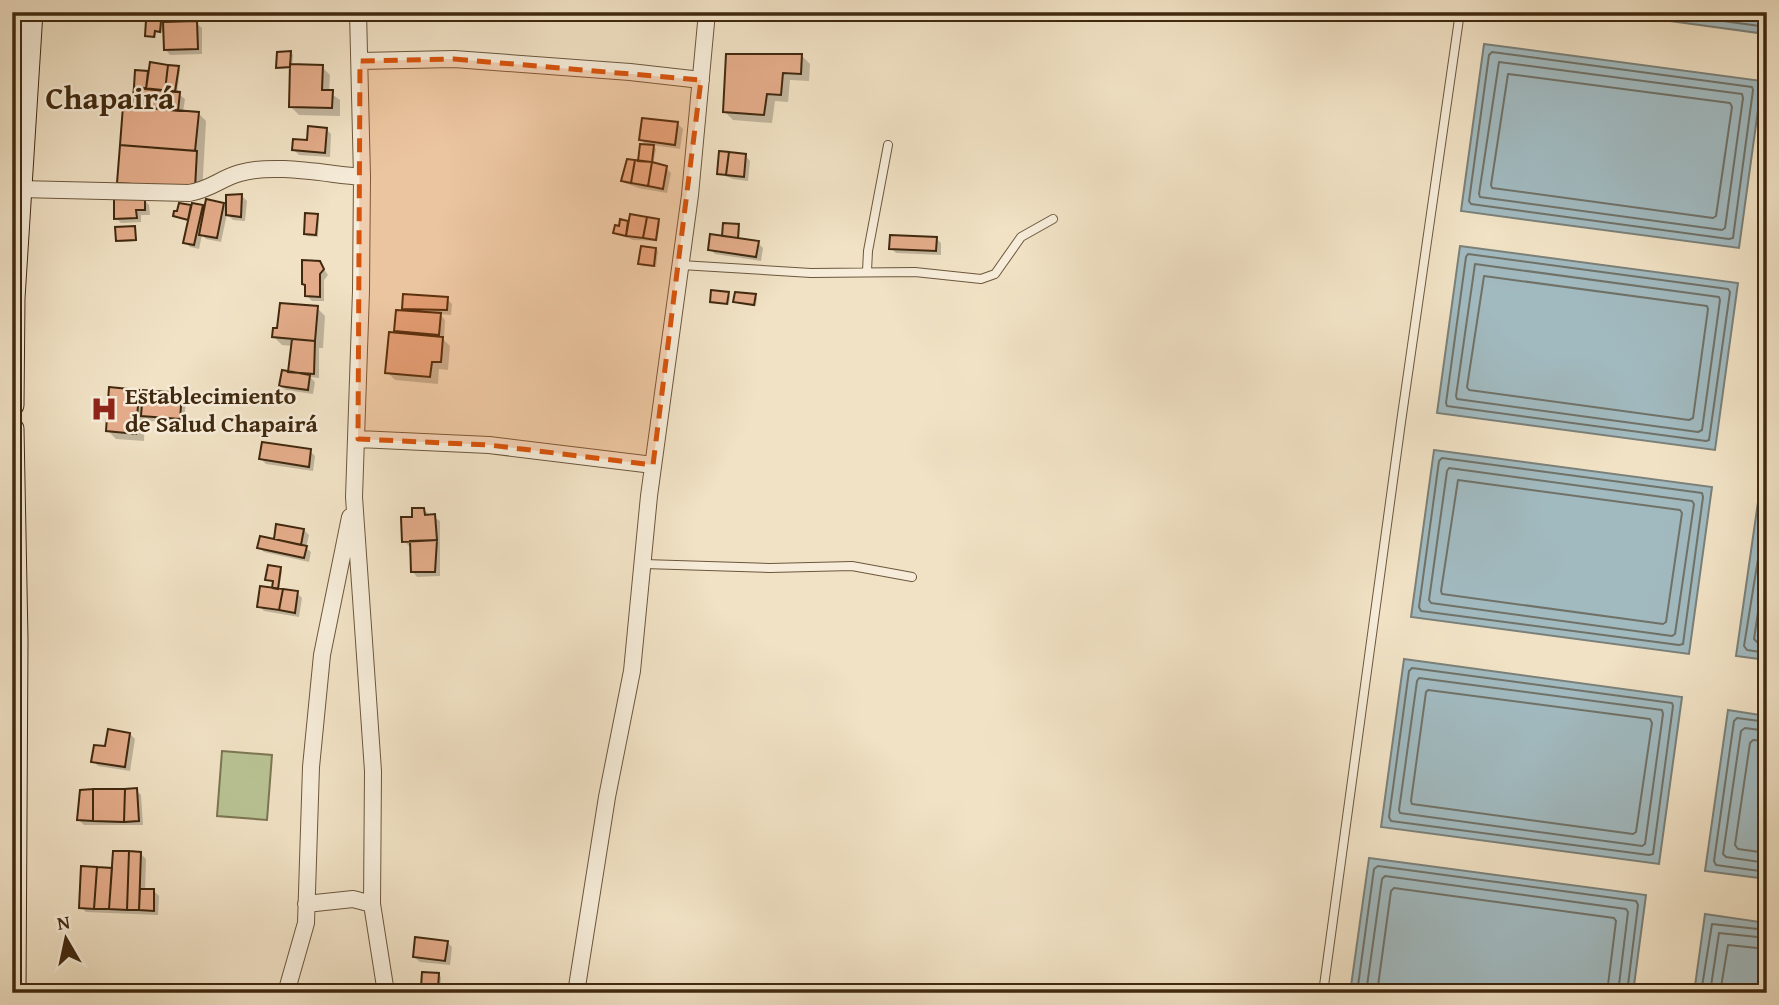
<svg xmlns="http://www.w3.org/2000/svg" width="1779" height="1005" font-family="'Gentium Book Plus',serif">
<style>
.green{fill:#b9c395;stroke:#7c7652;stroke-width:2}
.water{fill:#a1bac0;stroke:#7a8079;stroke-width:2}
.shadow{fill:#0003}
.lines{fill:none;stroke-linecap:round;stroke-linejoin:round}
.shore{stroke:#707268;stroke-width:2}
.building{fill:#e4ac8a;stroke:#40290f;stroke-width:2}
.lane-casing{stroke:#6c573c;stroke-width:10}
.street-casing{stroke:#6c573c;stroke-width:18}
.secondary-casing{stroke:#40290f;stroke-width:25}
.lane{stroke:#f6ecd9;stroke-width:8}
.street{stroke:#f6ecd9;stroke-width:16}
.secondary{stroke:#f6ecd9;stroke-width:23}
.marked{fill:#d7540c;fill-opacity:0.2;stroke:#d7540c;stroke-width:5;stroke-dasharray:14 9;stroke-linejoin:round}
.labels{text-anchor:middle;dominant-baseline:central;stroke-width:5;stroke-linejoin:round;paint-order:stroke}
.poi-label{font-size:24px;font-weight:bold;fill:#40290f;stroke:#f6ecd9;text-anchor:start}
.district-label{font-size:32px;font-weight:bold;fill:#40290f;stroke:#f6ecd9}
</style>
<rect width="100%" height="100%" fill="#f1e2c5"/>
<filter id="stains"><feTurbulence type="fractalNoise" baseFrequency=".00286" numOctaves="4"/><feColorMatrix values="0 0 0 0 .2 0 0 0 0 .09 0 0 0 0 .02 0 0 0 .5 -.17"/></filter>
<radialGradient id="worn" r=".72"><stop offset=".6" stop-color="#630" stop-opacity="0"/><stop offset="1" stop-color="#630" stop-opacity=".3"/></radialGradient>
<!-- green -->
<path class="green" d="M222,751L272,755L267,820L217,816Z"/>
<!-- water -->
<path class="water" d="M1604,12H1767L1766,34Z
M1484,44L1762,81L1739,248L1461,211Z
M1460,246L1738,283L1715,450L1437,413Z
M1434,450L1712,487L1689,654L1411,617Z
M1759,495L1767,496V660L1736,656Z
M1404,659L1682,697L1659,864L1381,827Z
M1728,710L1767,716V879L1705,871Z
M1369,858L1646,895L1633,993H1350Z
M1705,914L1767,923V993H1694Z"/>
<!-- shadow -->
<path class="shadow" d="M750,12H782V19L754,17Z
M160,23L165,27L196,23L202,28V54L170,55L165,49V33L156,32V38L147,35Z
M291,53L293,55L292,66L322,67L330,75L329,92L340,100V116L299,115L291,107L292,68L280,69L278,68Z
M802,56L810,64L809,81L790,80L788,102L775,101L772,123L733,120L725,112Z
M178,68L180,70L177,93L185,99L183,112L198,113L206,121L202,195L127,191L119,182L137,109L134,106L147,73L150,75Z
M678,124L683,129L680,149L652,145L656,149L653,165L666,168L671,173L667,193L638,188L625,183L623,181L639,162L647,146L641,140Z
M326,129L331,134L330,157L299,155L294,150Z
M745,155L750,161L748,181L733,179L719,173Z
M242,196L247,201L245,221L233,220L227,214L221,242L206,239L202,235L199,249L190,247L185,242L190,221L175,216L190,207L192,209L202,207L205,210L223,204L228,209Z
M144,200L149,205L150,215H141V222L121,223L116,218Z
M317,216L319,218L318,237L307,236L305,234Z
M658,221L660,223L657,241L633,240L615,233L628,222L630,224Z
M738,226L740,228L739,240L758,243L763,248L761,261L715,254L710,249Z
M135,228L137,241L120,242L118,240Z
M936,238L941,243V255L896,253L891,248Z
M655,249L658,251L656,267L642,266L640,264Z
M320,263L328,275L324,280V301H312L307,296Z
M728,294L730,296L729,305L712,301Z
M405,296L447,299L452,304L451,315L440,314L445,320L444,340L450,346L448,370L439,369L438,384L395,380L387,372L400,335L396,331L404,312Z
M755,296L757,298L756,306L735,302Z
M317,308L325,316L323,348H319V378L310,377L315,382L313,394L286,390L281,385L290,374L293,346L282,345L274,337Z
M139,391L144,397L181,395L186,400L184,423L148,421L145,418L144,441L116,439L108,431Z
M310,451L315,456L313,471L266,464L261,459Z
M423,510L440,521V576L417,577L412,571V546H409L404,541L414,518Z
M304,530L309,535L306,548L311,552L309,562L264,552L259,547Z
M280,569L282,571L279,590L297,593L302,598L299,617L264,611L259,606L274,589L275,583L267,580Z
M130,734L135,739L130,771L98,766L93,761L106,748Z
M136,790L141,795L143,825H84L79,820Z
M141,854L146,859L145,891H154L159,896L158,915L86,912L81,907L114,870Z
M447,942L452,947L450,965L420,962L414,957Z
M438,975L441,977L440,990L422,987Z"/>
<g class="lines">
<!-- shore -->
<path class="shore" d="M1657,12L1767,27
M1492,52L1752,87L1753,90L1733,238L1729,239L1471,204L1469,201L1489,55Z
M1499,62L1742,94L1743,98L1725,228L1722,230L1480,197L1479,194Z
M1508,74L1730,103L1732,107L1716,216L1713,218L1492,188L1491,185Z
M1468,254L1728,289L1730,292L1709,440L1706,441L1447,406L1446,403L1466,257Z
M1475,264L1719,297L1720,300L1702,430L1698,432L1457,399L1456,396Z
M1484,276L1707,306L1708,309L1693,418L1689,420L1469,390L1467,387Z
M1442,458L1702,493L1703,497L1683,644L1679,645L1421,611L1419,607L1439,461Z
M1449,468L1692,501L1694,504L1675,634L1672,636L1431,603L1429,600L1447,471Z
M1458,480L1680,510L1682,513L1666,622L1663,624L1442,594L1441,591Z
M1767,503L1744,646L1747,650L1767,653
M1767,552L1754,639L1757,642L1767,644
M1412,668L1672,703L1673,706L1653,854L1649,855L1391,821L1389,817L1409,671Z
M1419,678L1662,710L1663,714L1645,844L1642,846L1400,813L1399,810L1417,681Z
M1428,690L1650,719L1652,723L1636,832L1633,834L1412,804L1411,801L1426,692Z
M1767,722L1737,718L1734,721L1714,861L1716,865L1767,872
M1767,731L1745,728L1741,731L1723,854L1726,857L1767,863
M1767,741L1753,740L1750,743L1735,845L1738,849L1767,853
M1357,993L1374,869L1378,866L1636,901L1638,905L1627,993
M1366,993L1382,879L1385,876L1626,909L1628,912L1618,993
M1377,993L1391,891L1394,888L1614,918L1616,921L1607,993
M1701,993L1712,924L1767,930
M1710,993L1719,933L1767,938
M1720,993L1728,945L1767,949"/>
</g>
<!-- building -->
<path class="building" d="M146,20L161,21L160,32L155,31L154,37L145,36Z
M197,21L198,49L164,50L163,22Z
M291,51L290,67L276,68L277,52Z
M726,54H802L801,74L783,73L781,95L767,94L764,115L723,112Z
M150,62L168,65L165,91L146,89Z
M290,64L323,65L322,90H333L332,108L289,107Z
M168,65L179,66L175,92L165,91Z
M135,70L148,71L146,89L134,87Z
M134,87L180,92L178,111L132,106Z
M123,106L199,112L195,151L120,145Z
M642,118L678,122L675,145L639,140Z
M308,126L327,128L325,153L292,150L293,139L307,140Z
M640,144L654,145L652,162L638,161Z
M120,145L197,151L195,188L117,183Z
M719,151L729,152L726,175L717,174Z
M729,152L746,154L744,177L726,175Z
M627,159L635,160L631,183L621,181Z
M635,160L652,162L648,186L631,183Z
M652,162L667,166L663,189L648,186Z
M242,194L241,217L226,215V195Z
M145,198V210H136L137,218L114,219V199Z
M206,199L224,203L217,238L199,235Z
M179,203L191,205L188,220L173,216L174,211H177Z
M192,203L203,205L194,245L183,243Z
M305,213L318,214L316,235L304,234Z
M630,214L647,217L643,238L626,236Z
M647,217L659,219L656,240L643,238Z
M620,219L628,221L626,236L613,233L615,225L619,226Z
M723,223L739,224L738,238L722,236Z
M135,226L136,240L116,241L115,227Z
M710,234L759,241L756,257L708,250Z
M890,235L937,237L936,251L889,249Z
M641,246L656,248L654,266L638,264Z
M302,260L320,261L324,269L320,274V297L305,296V285L302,284Z
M711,290L729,292L727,304L710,302Z
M735,292L756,294L754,305L733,302Z
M403,294L448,297L447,310L402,309Z
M280,303L318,306L315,341L272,337L273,328H277Z
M396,310L441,313L439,335L394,331Z
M389,332L443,337L441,362H432L430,377L385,373Z
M292,339L315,341L314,374L288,372Z
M282,370L310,375L308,390L279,386Z
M109,387L139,390L136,434L106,431Z
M143,390L182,393L180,419L141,416Z
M262,442L311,449L309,467L259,459Z
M412,508H424L425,515L435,514L437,540L402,542L401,517H412Z
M276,524L304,529L301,545L274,539Z
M260,536L307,546L304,558L257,548Z
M437,540L435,572H411L410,541Z
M268,565L281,567L278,589L272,588L273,581L265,580Z
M260,586L283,589L279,610L257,607Z
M283,589L298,591L295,613L279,610Z
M108,729L130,733L125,767L91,762L94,745L105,746Z
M137,788L139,821L124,822L125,789Z
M93,789V821L77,820L80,790Z
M93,789H125L124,822L93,821Z
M113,851H129L127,910L109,909Z
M129,851L141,852L139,910H127Z
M81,866L97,867L94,909L79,908Z
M97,867L112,868L109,909H94Z
M140,889H154V911L139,910Z
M415,937L448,941L445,961L413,957Z
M422,972L439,973L438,989L421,987Z"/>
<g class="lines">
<!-- lane casing -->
<g class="lane-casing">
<path id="lane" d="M681,265L811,273L915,272L981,279L995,274L1021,237L1053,219
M867,271L868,251L888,145
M644,564L770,568L852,566L912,577
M1323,993L1401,422L1460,12"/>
</g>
<!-- street casing -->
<g class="street-casing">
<path id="street" d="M358,12L362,177L361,291L354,497L373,771L372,904L386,993
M360,61L454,59L630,72L701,80
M19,189L189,193C212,189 221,178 240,173C275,163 325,174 362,177
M358,439L489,445L653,465
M306,904L353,899L372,904
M286,993L306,923L311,767L322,655L350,517
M576,993L607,797L632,671L649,496L690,195L707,12"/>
</g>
<!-- secondary casing -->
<g class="secondary-casing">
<path id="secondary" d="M12,405L13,298L31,12
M12,429L16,640L14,993"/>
</g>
<!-- lane -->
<use href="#lane" class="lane"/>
<!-- street -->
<use href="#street" class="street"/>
<!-- secondary -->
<use href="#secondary" class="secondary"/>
</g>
<!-- marked area -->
<path class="marked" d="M454,59L701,80L653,465L489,445L358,439L360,61Z"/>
<!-- icons -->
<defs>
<g id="hospital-bare" transform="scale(2.1)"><path d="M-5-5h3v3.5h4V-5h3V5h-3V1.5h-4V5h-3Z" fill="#8f2418" stroke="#f6ecd9" stroke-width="2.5" paint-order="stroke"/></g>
</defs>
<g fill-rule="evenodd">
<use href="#hospital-bare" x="104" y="409"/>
</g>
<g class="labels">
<!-- poi labels -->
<g class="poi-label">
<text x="125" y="395">Establecimiento<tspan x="125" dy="28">de Salud Chapairá</tspan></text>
</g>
<!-- district labels -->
<g class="district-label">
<text x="110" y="97">Chapairá</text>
</g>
</g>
<!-- margin -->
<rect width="1779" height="1005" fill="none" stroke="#f1e2c5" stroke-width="42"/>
<rect x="14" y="14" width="1751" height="977" fill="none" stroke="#40290f" stroke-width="3.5"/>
<rect x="21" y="21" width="1737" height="963" fill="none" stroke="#40290f" stroke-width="2"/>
<!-- north arrow -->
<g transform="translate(66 939) rotate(351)" stroke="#f6ecd9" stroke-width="5" paint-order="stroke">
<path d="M0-5L12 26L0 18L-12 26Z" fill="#40290f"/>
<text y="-10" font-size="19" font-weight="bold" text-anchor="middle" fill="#40290f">N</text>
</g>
<rect width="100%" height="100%" filter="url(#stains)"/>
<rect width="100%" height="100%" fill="url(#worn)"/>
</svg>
